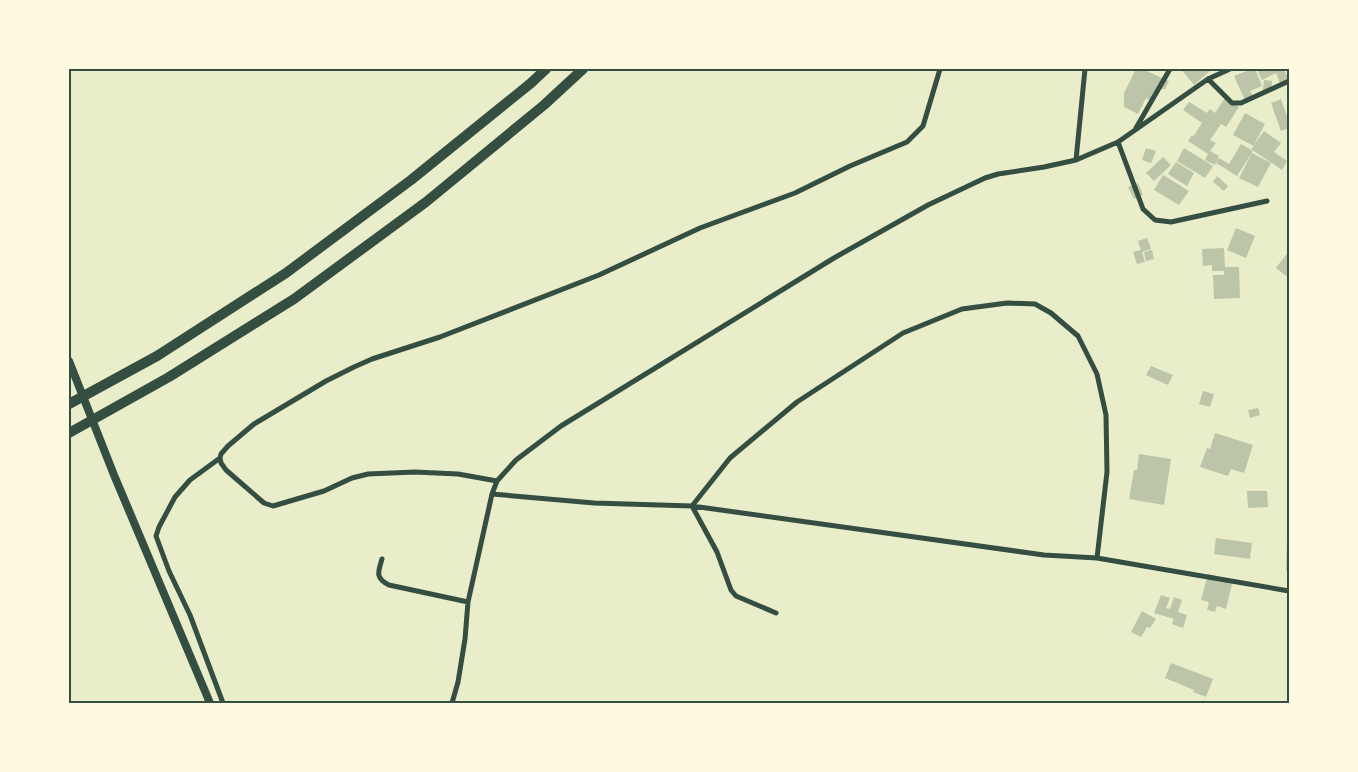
<svg xmlns="http://www.w3.org/2000/svg" width="1358" height="772" font-family="Raleway,sans-serif">
<style>
.building{fill:#bcc5a7}
.lines{fill:none;stroke-linecap:round;stroke-linejoin:round}
.minor{stroke:#344e41;stroke-width:5}
.secondary{stroke:#344e41;stroke-width:8}
.motorway{stroke:#344e41;stroke-width:10}
.neatline{fill:none;stroke:#344e41;stroke-width:2}
</style>
<rect width="100%" height="100%" fill="#e9edc9"/>
<!-- building -->
<path class="building" d="M1136,69H1142L1169,81L1165,89H1158L1152,101L1146,98L1138,114L1124,107V93Z
M1181,69H1208L1210,71L1194,85Z
M1252,69H1255L1262,86L1250,91L1253,96L1245,100L1234,76Z
M1257,69H1283L1289,79L1280,83L1276,73L1262,80Z
M1264,80L1272,81L1271,91L1263,90Z
M1225,98L1239,107L1226,127L1221,124L1210,140L1216,143L1210,151L1219,156L1215,165L1205,160L1208,154L1188,141L1192,135L1193,137L1202,123L1183,110L1189,102L1207,113L1210,109L1215,113Z
M1281,99L1289,122V128L1281,131L1271,103Z
M1245,113L1265,124L1254,145L1264,131L1281,143L1274,152L1287,161L1282,170L1251,149L1254,146L1233,135Z
M1241,144L1253,151L1237,176L1216,163L1219,158L1229,164Z
M1146,148L1156,151L1151,163L1142,160Z
M1184,148L1213,166L1205,178L1177,161Z
M1252,153L1271,163L1258,187L1239,178Z
M1163,157L1171,165L1154,181L1146,173Z
M1176,162L1194,173L1187,186L1168,174Z
M1163,175L1189,191L1179,205L1154,190Z
M1217,176L1228,186L1224,191L1213,182Z
M1138,183L1143,195L1134,199L1128,187Z
M1236,228L1255,236L1246,258L1227,250Z
M1147,238L1151,249L1142,252L1145,262L1137,264L1133,252L1141,250L1138,241Z
M1224,248L1225,267H1239L1240,298L1214,299L1213,275H1224V271H1212V265L1203,266L1202,249Z
M1152,250L1154,259L1146,261L1144,252Z
M1289,251V278L1276,268Z
M1151,366L1173,375L1168,385L1146,375Z
M1203,391L1214,394L1210,407L1199,404Z
M1258,408L1260,415L1250,418L1248,410Z
M1215,433L1253,445L1244,473L1231,469L1228,476L1200,467L1207,448L1210,449Z
M1139,454L1171,459L1164,505L1129,499L1134,470H1137Z
M1247,491H1267L1268,507L1248,508Z
M1216,538L1252,543L1250,559L1214,554Z
M1287,539L1289,540V571H1286Z
M1208,574L1233,580L1226,609L1217,606L1215,612L1207,610L1209,602L1201,600Z
M1161,595L1170,598L1166,608L1170,609L1174,597L1182,600L1178,612L1187,615L1183,628L1172,624L1174,619L1154,613Z
M1142,611L1156,619L1150,628L1147,627L1141,637L1131,632Z
M1171,663L1213,679L1206,697L1193,692L1194,690L1165,678Z"/>
<g class="lines">
<!-- minor -->
<path class="minor" d="M1208,79L1232,103H1241L1289,81
M1136,128L1170,69
M1118,142L1143,209L1155,220L1171,222L1267,201
M1076,160L1085,69
M220,458L221,463L226,470L264,503L273,506L324,491L352,478L368,474L415,472L458,474L497,481
M492,494L594,503L692,506L1044,555L1097,558L1289,591
M382,559C378,572 375,578 389,585L468,602
M776,613L736,596L731,590L717,552L692,506L730,458L797,402L903,333L962,309L1007,303L1035,304L1051,313L1078,336L1097,374L1106,415L1107,472L1097,558
M223,703L190,615L169,571L156,536L159,527L175,497L190,480L220,458L221,454L228,446L254,424L326,381L354,367L372,359L440,337L599,275L700,228L795,193L850,166L907,142L923,126L940,69
M452,703L458,682L465,639L468,602L492,494L497,481L516,460L561,426L834,258L928,205L985,178L998,174L1044,167L1076,160L1118,142L1208,79L1230,69"/>
<!-- secondary -->
<path class="secondary" d="M69,361L114,475L210,703"/>
<!-- motorway -->
<path class="motorway" d="M69,404L157,356L286,273L411,180L531,83L546,69
M69,433L169,377L294,299L426,202L544,105L583,69"/>
</g>
<!-- border -->
<rect width="1358" height="772" fill="none" stroke="#fefae0" stroke-width="140"/>
<rect x="70" y="70" width="1218" height="632" class="neatline"/>
</svg>
